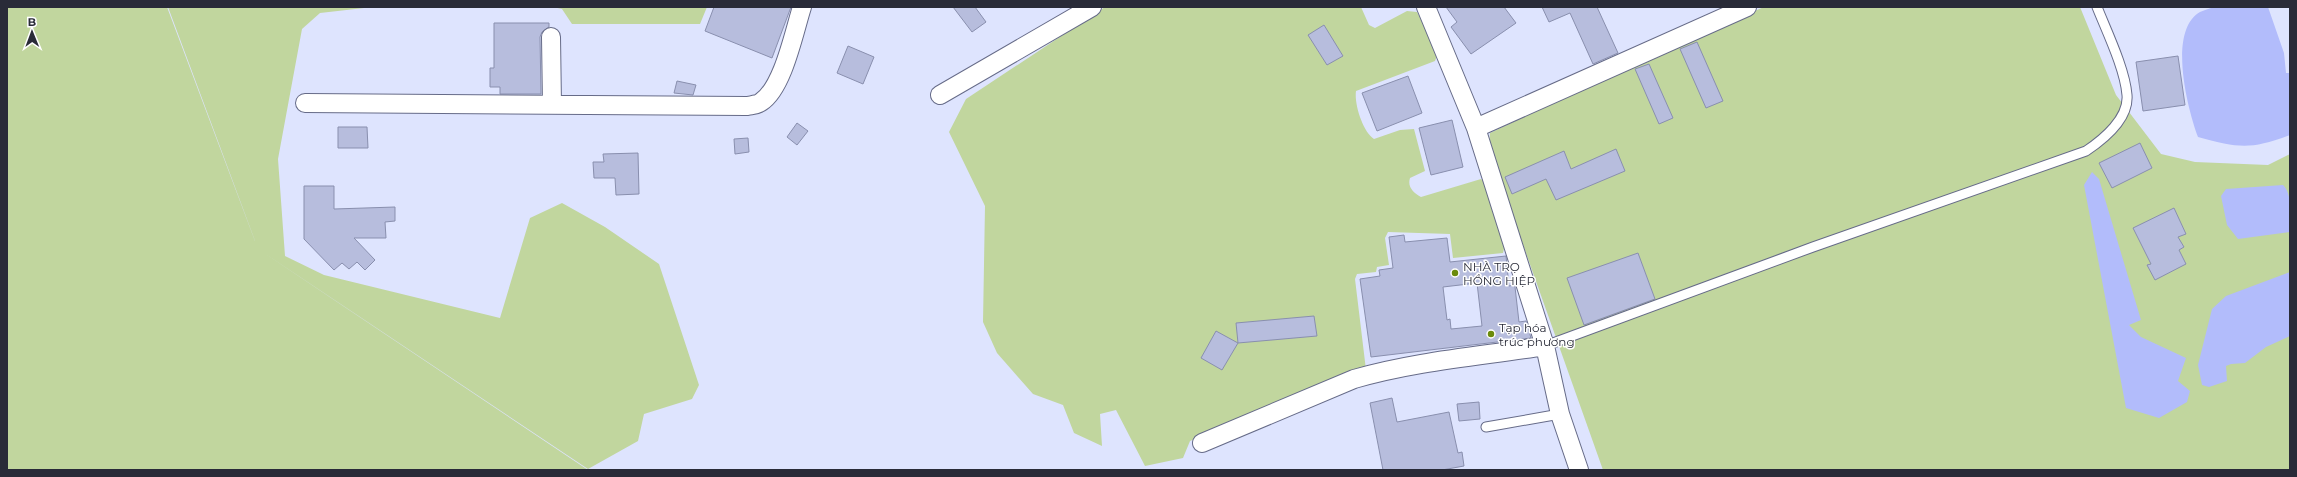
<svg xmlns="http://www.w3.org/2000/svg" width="2297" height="477" font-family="Montserrat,sans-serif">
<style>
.green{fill:#c1d69e}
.water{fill:#b2bcfb}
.building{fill:#b7bddd;stroke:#898fae;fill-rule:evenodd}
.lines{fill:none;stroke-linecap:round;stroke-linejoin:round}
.service-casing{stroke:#666b88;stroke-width:11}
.minor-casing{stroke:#666b88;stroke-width:20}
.service{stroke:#fff;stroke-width:9}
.minor{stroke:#fff;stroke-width:18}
.poi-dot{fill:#6b8b0b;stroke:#fff;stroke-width:1.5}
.labels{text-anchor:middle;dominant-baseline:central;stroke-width:3;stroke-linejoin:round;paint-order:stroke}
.poi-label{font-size:12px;fill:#292b38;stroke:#fff;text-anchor:start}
</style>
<rect width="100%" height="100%" fill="#dee4fe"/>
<!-- green -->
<path class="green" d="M7,7H167L258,249L588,470H7Z
M168,7H373L320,13L302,29L278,159L285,256L324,275L500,318L530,218L562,203L605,227L659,264L699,385L692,399L644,414L638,441L588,469L258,249Z
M553,7H707L700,24H572L562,9Z
M1105,7H1361L1369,25L1375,28L1407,11L1417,12L1438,53L1435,61L1356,91C1354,104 1363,132 1374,139L1400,130L1414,129L1425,171L1410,178C1407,187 1414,193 1421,197L1481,179L1485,183L1505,244L1503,253L1453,258L1450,234L1388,232L1385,238L1389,265L1377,267L1376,272L1357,274L1355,279L1366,370L1351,371L1190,441L1183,458L1145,466L1116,410L1100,414L1102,446L1074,433L1063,405L1033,394L997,353L983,322L985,206L949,132L966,99Z
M1764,7H2080L2116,95L2161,154L2195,162L2268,165L2290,154V470H1603L1489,149L1490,133L1683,42Z"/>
<!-- water -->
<path class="water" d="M2214,7H2268L2284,53L2286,73H2290V135C2250,150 2239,148 2198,137C2188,110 2167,31 2200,12C2204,10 2209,9 2214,7Z
M2092,172L2099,179L2141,320L2129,325L2141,337L2186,358L2178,381L2190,391L2187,402L2159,418L2126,408L2084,185Z
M2283,185C2293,194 2290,219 2290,232L2238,239L2227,225L2221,196L2226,189Z
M2290,272V336L2266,347L2245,363L2231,364L2226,366L2227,381L2209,387L2202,385L2198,365L2212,309L2226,296Z"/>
<!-- building -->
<path class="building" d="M714,7H791L772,58L705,31Z
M953,7H975L986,22L972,32Z
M1446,7H1504L1516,23L1471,54L1451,27L1457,22Z
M1542,7H1597L1618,53L1593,64L1570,13L1549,22Z
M494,23H549V27L542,32L540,37L541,94H500V87H490V68H494Z
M1324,25L1343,56L1327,65L1308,35Z
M1697,42L1723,101L1706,108L1680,49Z
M848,46L874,57L863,84L837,73Z
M2178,56L2185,105L2143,111L2136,62Z
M1649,64L1673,118L1659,124L1635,69Z
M1408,76L1422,113L1377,131L1362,93Z
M677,81L696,85L693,95L674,93Z
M1452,120L1463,167L1431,175L1419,128Z
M797,123L808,131L797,145L787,137Z
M338,127H367L368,148H338Z
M748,138L749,152L735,154L734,139Z
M2140,143L2152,168L2112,188L2099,163Z
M1616,149L1625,171L1556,200L1546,179L1512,194L1505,177L1564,151L1571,169Z
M638,153L639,194L616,195L615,178H594L593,162H604L603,154Z
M304,186H334V209L395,207V221L385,222L386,238H354L375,260L365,270L357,262L349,269L342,263L334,270L304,239Z
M2174,208L2186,234L2178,237L2184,247L2179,250L2186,264L2155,280L2147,265L2151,264L2133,228Z
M1404,235L1405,242L1447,238L1450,262L1506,256L1509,286L1515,285V287L1519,322L1526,321L1531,338L1371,357L1360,279L1380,276L1379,270L1393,268L1389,237ZM1477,283L1482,326L1451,329L1450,319L1447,320L1443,287Z
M1638,253L1655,299L1584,325L1567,278Z
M1314,316L1317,336L1238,343L1236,323Z
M1216,331L1238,343L1222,370L1201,358Z
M1392,398L1397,422L1449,412L1458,453L1462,452L1464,466L1442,470H1383L1370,403Z
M1479,402L1480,419L1459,421L1457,404Z"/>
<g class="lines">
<!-- service casing -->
<g class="service-casing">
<path id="service" d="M1545,346L1813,247L2086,151C2104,139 2129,118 2127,95C2125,69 2107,32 2097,7
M1486,427L1560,414"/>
</g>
<!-- minor casing -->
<g class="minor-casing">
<path id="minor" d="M1426,7L1476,128L1545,346L1560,414L1579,470
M551,37L552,105
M940,95L1092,7
M305,103L747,106C751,105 758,105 761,102C783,88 794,32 802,7
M1476,128L1747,7
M1202,443L1354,379C1416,361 1482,356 1545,346"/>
</g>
<!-- service -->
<use href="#service" class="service"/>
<!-- minor -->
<use href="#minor" class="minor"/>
</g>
<!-- markers -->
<g class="poi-dot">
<circle cx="1455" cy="273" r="4"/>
<circle cx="1491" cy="334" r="4"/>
</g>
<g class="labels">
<!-- poi labels -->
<g class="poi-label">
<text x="1463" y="266">NHÀ TRỌ<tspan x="1463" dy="14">HỒNG HIỆP</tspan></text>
<text x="1499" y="327">Tạp hóa<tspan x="1499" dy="14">trúc phương</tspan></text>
</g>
</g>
<!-- border -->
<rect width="2297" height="477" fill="none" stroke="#292b38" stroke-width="16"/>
<!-- north arrow -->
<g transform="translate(32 32) rotate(359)" stroke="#ffffff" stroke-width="3" paint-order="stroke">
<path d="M0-3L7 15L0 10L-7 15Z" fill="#292b38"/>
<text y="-6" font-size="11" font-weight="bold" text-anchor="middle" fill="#292b38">B</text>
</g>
</svg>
